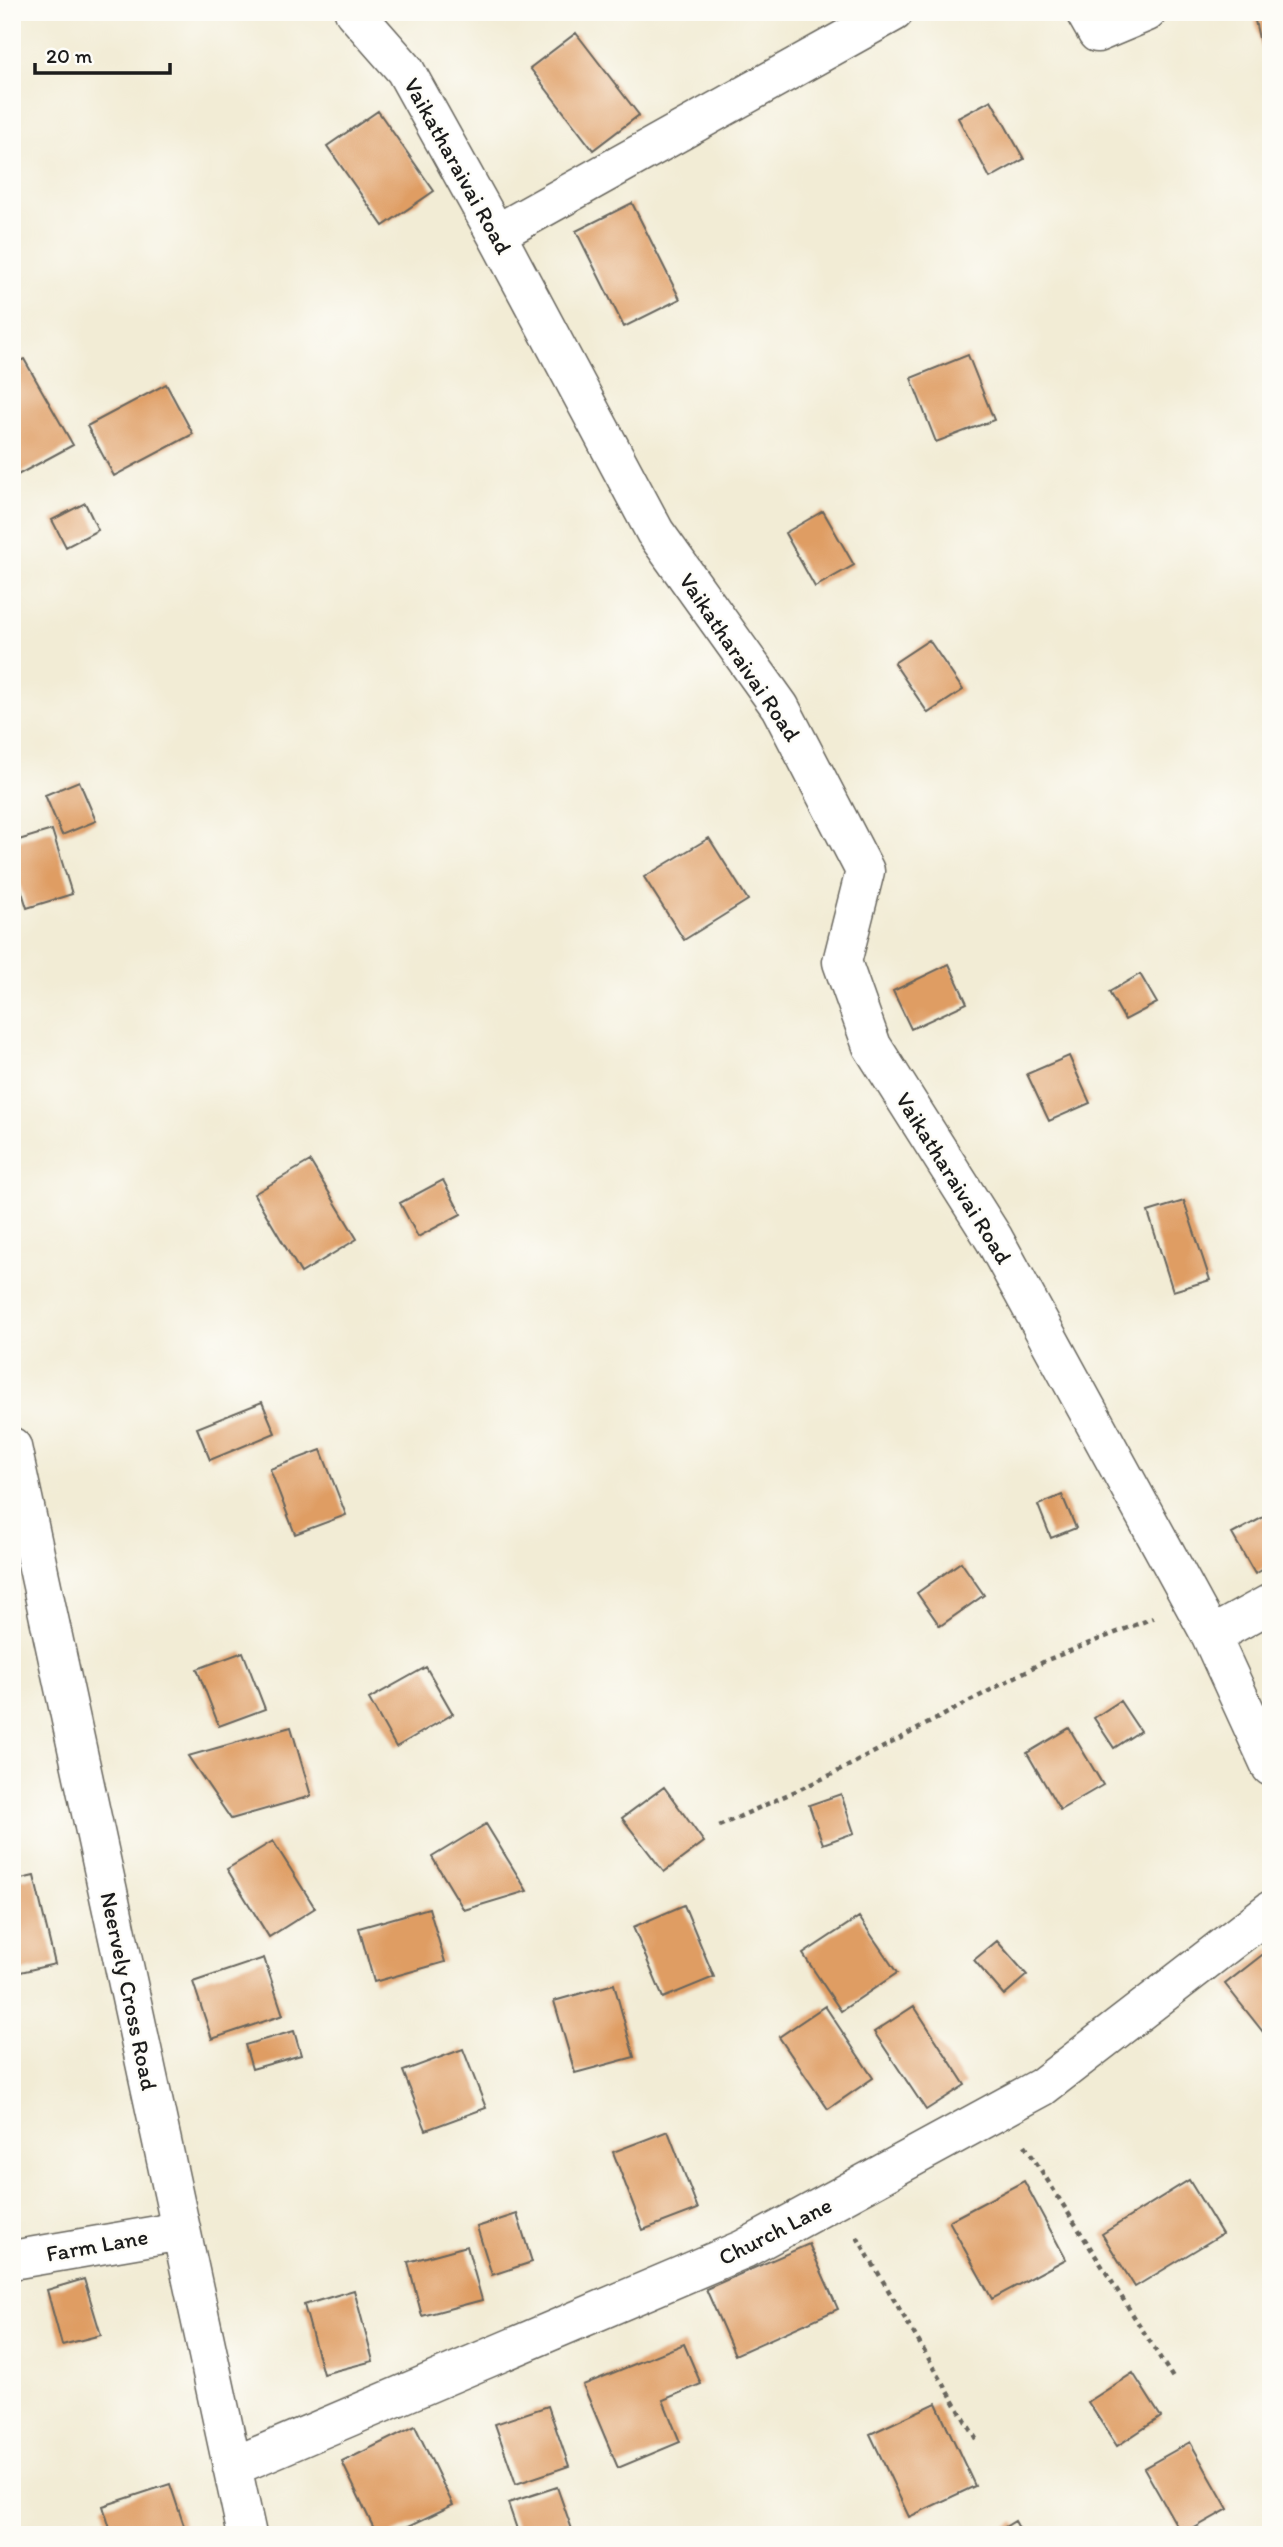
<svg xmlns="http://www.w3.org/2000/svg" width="1283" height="2547" font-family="Itim,sans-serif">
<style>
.building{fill:#df9d64}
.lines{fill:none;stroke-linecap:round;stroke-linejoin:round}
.minor-casing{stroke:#67655d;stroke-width:41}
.path{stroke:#67655d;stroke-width:4.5;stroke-dasharray:5 5;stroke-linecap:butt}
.minor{stroke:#fff;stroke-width:38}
.labels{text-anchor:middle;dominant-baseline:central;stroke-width:5;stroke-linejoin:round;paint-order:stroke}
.street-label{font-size:23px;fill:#1c1c1c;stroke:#fdfcf7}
</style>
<rect width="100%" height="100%" fill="#fdfcf7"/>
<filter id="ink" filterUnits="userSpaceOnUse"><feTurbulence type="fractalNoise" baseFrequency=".0143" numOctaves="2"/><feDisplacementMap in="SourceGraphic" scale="14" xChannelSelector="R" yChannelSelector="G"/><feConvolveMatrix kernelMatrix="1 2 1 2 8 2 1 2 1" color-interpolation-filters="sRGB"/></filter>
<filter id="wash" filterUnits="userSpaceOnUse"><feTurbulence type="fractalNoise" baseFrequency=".00686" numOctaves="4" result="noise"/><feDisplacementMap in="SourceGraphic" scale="28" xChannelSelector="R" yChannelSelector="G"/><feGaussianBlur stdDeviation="1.57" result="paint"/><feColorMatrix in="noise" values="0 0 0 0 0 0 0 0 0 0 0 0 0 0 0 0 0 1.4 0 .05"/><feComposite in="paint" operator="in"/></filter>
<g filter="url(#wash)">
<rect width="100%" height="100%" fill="#f2ecd5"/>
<g id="blocks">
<!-- building -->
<path class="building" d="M1253,12H1271V54L1263,56Z
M576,33L639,115L593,150L530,68Z
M991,100L1024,159L990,178L958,118Z
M378,111L434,191L383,226L327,146Z
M632,203L680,299L624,327L576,231Z
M968,355L994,420L936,442L911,378Z
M24,359L73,445L12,478V365Z
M166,384L193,434L114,476L87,426Z
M85,503L98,530L66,547L52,520Z
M823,511L854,565L815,587L785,533Z
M929,640L963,690L928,713L894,663Z
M79,781L96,821L62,835L45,795Z
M52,830L72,894L27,908L12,860V842Z
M709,838L748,900L684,940L644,877Z
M949,964L967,1003L911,1029L893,991Z
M1140,974L1157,1003L1125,1020L1109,992Z
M1069,1056L1090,1103L1049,1121L1027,1074Z
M310,1161L357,1239L301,1273L254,1194Z
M443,1180L461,1214L418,1237L400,1203Z
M1184,1201L1210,1280L1173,1291L1148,1212Z
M262,1402L275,1433L210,1460L197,1428Z
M321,1450L346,1515L295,1534L270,1469Z
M1062,1495L1076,1528L1051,1538L1038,1505Z
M1271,1513V1565L1255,1574L1232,1534Z
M961,1562L984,1595L940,1626L917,1593Z
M243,1652L265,1709L219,1726L197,1669Z
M426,1667L453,1714L396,1747L369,1699Z
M1120,1701L1140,1731L1114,1748L1094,1718Z
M291,1727L311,1796L231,1819L188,1756Z
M1069,1728L1103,1785L1060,1810L1027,1753Z
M664,1787L704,1842L664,1872L622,1818Z
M841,1794L854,1833L823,1844L809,1805Z
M486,1824L527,1891L464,1910L432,1857Z
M273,1841L315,1908L269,1937L227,1869Z
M34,1876L55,1964L12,1974V1881Z
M684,1905L714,1977L663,1998L633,1927Z
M429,1908L445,1962L374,1982L359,1928Z
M859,1917L897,1973L841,2011L803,1954Z
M997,1941L1027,1975L1004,1995L974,1960Z
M1271,1948V2042L1225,1984Z
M264,1958L283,2015L212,2039L193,1982Z
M614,1984L634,2057L575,2073L554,2001Z
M825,2006L873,2078L828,2109L779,2037Z
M914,2006L965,2085L926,2110L874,2032Z
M294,2031L301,2055L252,2069L245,2045Z
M463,2049L486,2108L426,2130L403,2071Z
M668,2131L698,2209L643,2230L613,2152Z
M1189,2180L1222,2234L1135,2287L1102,2234Z
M1024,2181L1066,2259L992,2299L949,2221Z
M517,2214L532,2262L492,2275L477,2227Z
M809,2244L838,2309L735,2355L706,2289Z
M467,2246L482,2300L422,2316L408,2262Z
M84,2279L101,2335L62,2345L47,2290Z
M354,2290L373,2361L323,2374L304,2305Z
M684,2344L701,2384L663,2400L680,2442L618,2468L583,2385Z
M1133,2373L1161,2417L1117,2446L1088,2402Z
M936,2403L975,2486L909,2517L870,2434Z
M548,2406L569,2466L516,2484L495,2424Z
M415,2426L453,2505L390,2535H377L342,2462Z
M1190,2442L1228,2509L1182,2535L1144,2468Z
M170,2484L187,2535H112L103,2506Z
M557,2487L574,2535H519L508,2503Z
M1015,2521L1023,2535H992Z"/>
</g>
</g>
<g filter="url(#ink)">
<use href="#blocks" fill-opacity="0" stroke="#67655d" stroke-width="2"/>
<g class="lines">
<!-- minor casing -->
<g class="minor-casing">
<path id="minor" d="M354,12L405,70L496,234L655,532L780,707L865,871L842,962L872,1046L994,1239L1211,1636L1271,1767
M1085,12L1097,33L1147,12
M496,234L894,12
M12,1447L247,2535
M1211,1636L1271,1603
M12,2260L181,2231
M232,2467L744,2249L1042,2087L1271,1910"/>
</g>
<!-- path -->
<path class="path" d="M719,1826L835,1773L1047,1660L1153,1618
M1025,2145L1175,2381
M857,2237L976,2439"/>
<!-- minor -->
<use href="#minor" class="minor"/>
</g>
</g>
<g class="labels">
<!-- street labels -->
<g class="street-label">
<text transform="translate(458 166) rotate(61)">Vaikatharaivai Road</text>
<text transform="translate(740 657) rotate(56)">Vaikatharaivai Road</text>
<text transform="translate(954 1178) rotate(58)">Vaikatharaivai Road</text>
<text transform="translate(129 1991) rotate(78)">Neervely Cross Road</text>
<text transform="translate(775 2231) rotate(-27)">Church Lane</text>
<text transform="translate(97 2245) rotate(-10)">Farm Lane</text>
</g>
</g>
<!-- margin -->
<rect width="1283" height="2547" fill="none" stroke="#fdfcf7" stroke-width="42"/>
<!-- scale -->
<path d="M35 63v10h135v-10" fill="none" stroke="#1c1c1c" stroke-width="3.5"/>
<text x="46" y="63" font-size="21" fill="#1c1c1c" stroke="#fdfcf7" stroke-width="5" paint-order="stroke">20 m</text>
</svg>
